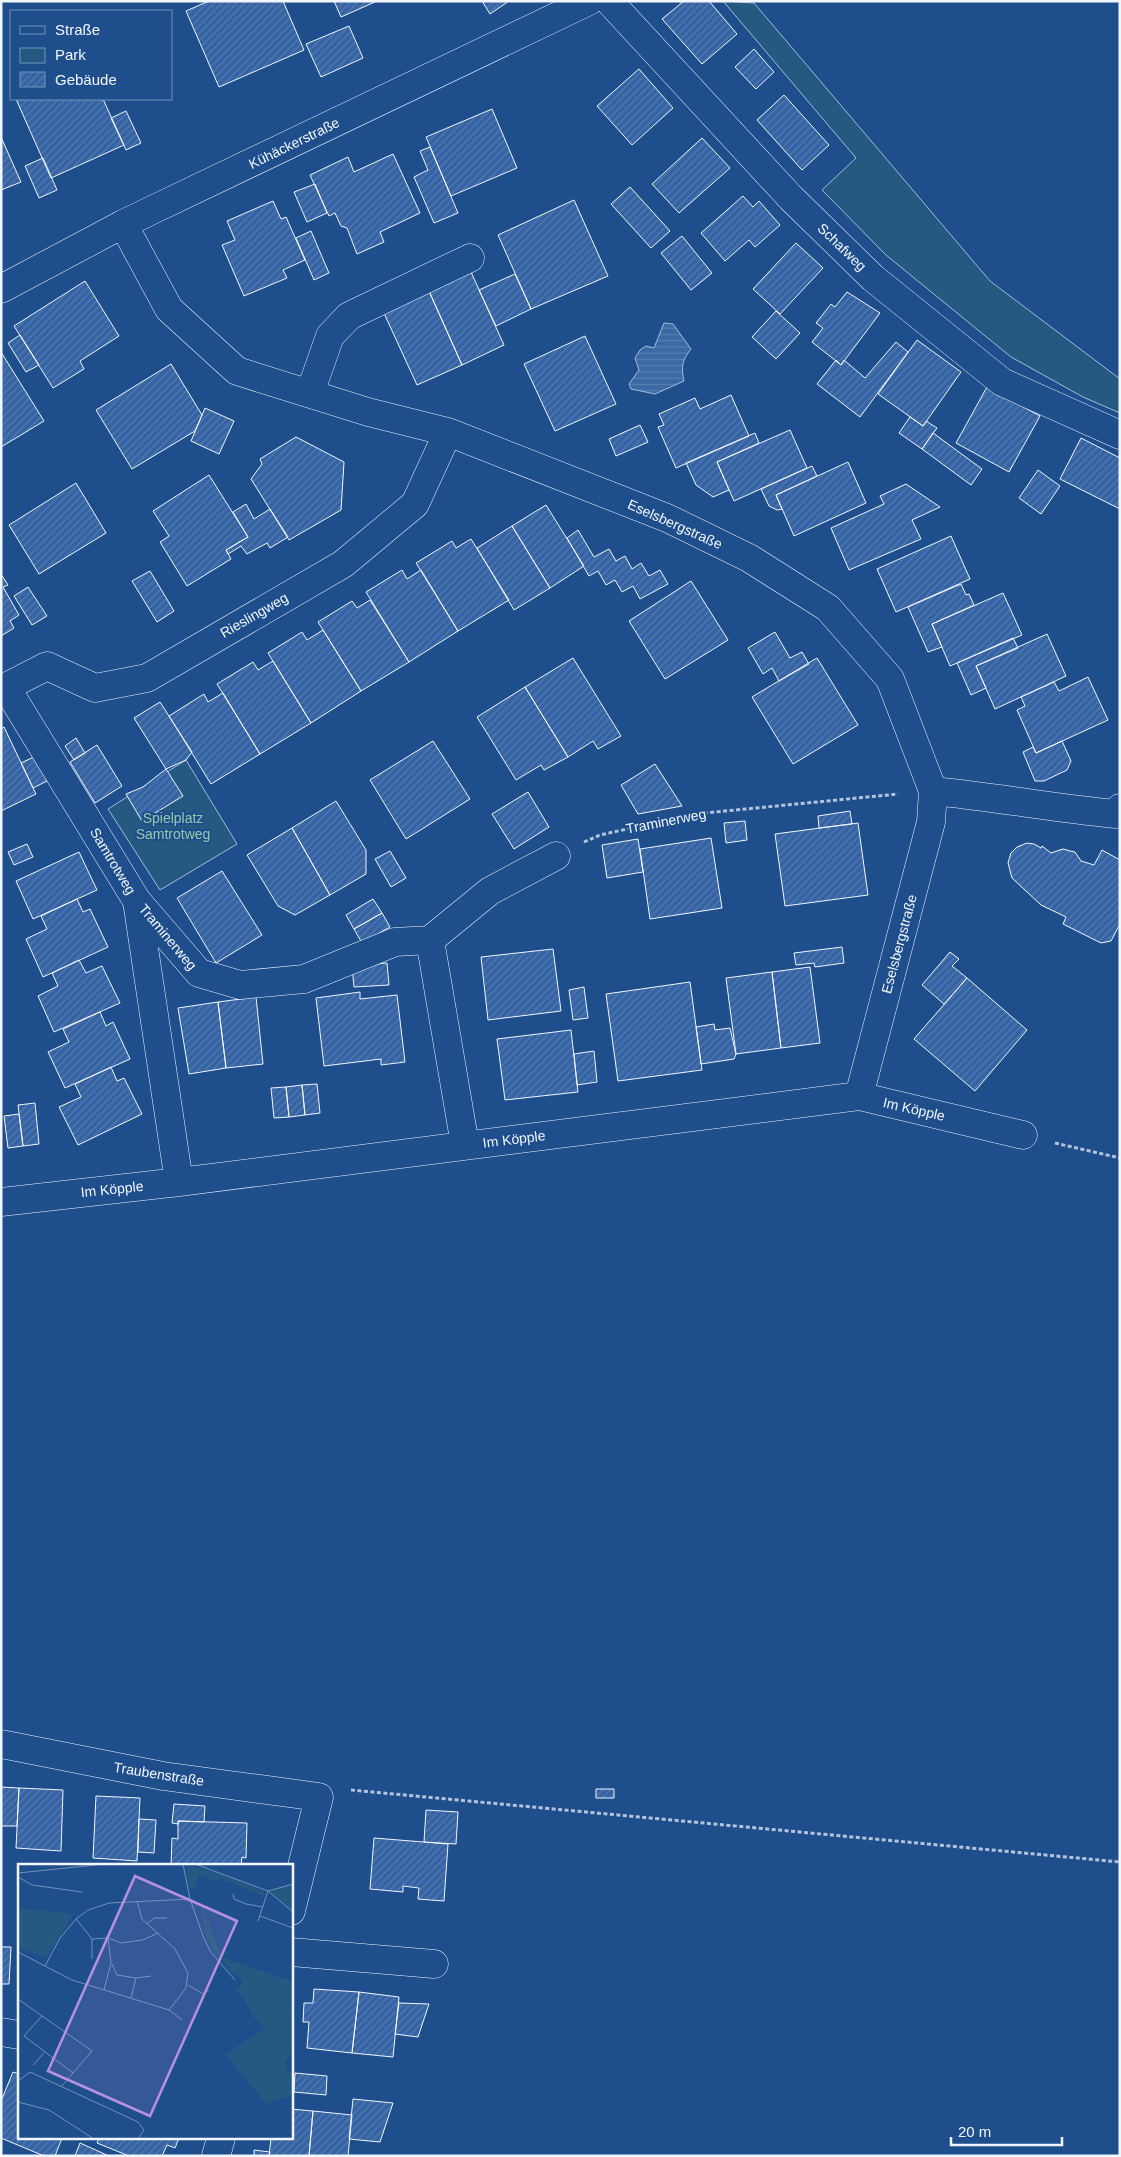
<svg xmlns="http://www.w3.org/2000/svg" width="1121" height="2157" font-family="Helvetica,sans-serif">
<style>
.green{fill:#245a82;stroke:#a8bbd7}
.water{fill:url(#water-rules);stroke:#a8bbd7}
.building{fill:url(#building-hatch);stroke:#f2f6ff}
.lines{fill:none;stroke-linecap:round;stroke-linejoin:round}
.minor-casing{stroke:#f2f6ff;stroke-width:29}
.path{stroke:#b3c4dc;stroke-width:3;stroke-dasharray:4 2.5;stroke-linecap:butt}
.minor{stroke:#1f4e8c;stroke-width:28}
.labels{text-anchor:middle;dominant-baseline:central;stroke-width:4;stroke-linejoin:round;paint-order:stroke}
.street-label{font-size:14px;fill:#f2f6ff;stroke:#1f4e8c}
.park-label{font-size:14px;fill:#97c8a6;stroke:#1f4e8c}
.inset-road{fill:none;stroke:#7391ba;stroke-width:1}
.view{fill:#b691df;fill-opacity:0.15;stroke:#b691df;stroke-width:2.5}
.inset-edge{fill:none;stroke:#f2f6ff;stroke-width:2.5}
</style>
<defs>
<pattern id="water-rules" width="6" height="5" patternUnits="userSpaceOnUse" patternTransform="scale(1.25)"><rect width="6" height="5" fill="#3b69a3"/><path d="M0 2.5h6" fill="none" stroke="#587fb1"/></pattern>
<pattern id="building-hatch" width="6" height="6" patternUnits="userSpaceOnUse" patternTransform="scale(1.25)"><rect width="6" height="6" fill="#3563a3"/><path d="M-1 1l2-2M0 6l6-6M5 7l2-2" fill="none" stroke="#537ab1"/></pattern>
</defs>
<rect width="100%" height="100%" fill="#1f4e8c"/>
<!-- green -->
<path class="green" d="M723,1L754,3L990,281L1120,379V413L1083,397L1011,357L886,255L822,190L856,158Z
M186,760L237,844L160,890L108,809Z"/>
<!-- water -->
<path class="water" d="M664,323L673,324L691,349C682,360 681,367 684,381L655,394L631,389L629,384L639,370L635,358L640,350L646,346L654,348Z"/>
<!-- building -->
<path class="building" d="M209,1H283L304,50L219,87L186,11Z
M334,1H377L341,17Z
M482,1H509L490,14Z
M684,1H709L737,34L702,64L662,19Z
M349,26L363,58L321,77L306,44Z
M754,49L774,72L756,89L735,67Z
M639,69L673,108L632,145L597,106Z
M784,95L829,145L802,170L757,120Z
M16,99H103L124,145L51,178Z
M492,109L517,168L451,196L426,137Z
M126,111L141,143L126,150L111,118Z
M1,137L21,182L1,190Z
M702,138L730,168L679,213L652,184Z
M430,147L458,213L434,223L414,177L428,170L420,151Z
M393,154L420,213L380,232L384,242L357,254L347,228L341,226L335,213L329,216L310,175L348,157L354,172Z
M43,158L57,190L39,198L25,166Z
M315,184L327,213L307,222L294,192Z
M630,187L670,231L651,248L611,204Z
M743,196L753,207L759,201L780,225L755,247L749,240L725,261L701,233Z
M574,200L608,276L531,309L498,235Z
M273,201L281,219L286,217L305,260L283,270L287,278L244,296L222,245L235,240L227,221Z
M311,231L329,273L314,280L296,238Z
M682,236L712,273L691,290L661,253Z
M796,243L823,268L780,314L753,289Z
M471,272L504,345L462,365L429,291Z
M515,274L531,309L496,326L479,290Z
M85,281L119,336L80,361L84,369L53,388L14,326Z
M429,291L462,365L417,385L383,311Z
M847,292L880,313L841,365L812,342L823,328L816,323L831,304L835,307Z
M776,311L800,333L776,359L752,337Z
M20,335L39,365L26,372L8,343Z
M585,336L616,404L555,431L524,364Z
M917,340L961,372L923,426L878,394Z
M896,342L908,352L860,417L817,384L836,360L841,365L844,360L865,378Z
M1,352L44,421L1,447Z
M171,364L202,415L195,431L132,469L96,410Z
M987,387L1040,416L1009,472L956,443Z
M731,395L749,436L676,468L658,427L664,425L659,414L695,398L700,409Z
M205,408L234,421L219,454L191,441Z
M910,417L923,426L926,421L937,428L922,449L899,433Z
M640,425L648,442L616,456L609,439Z
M790,430L807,468L734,501L717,462Z
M755,433L759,443L717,462L729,490L713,497L696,485L686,463Z
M933,433L982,469L971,485L922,449Z
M296,437L344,462L341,510L289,540L251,479L262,464L260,459Z
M1081,438L1120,458V509L1060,479Z
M848,462L866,503L794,536L776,495Z
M812,466L817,476L776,495L782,509L777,510L769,506L761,489Z
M1038,470L1060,486L1041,514L1019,498Z
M209,475L248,537L226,550L231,559L187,586L160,542L169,536L153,511Z
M76,483L106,533L39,574L9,525Z
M906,484L940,507L912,520L921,539L849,570L831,528L884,504L880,496Z
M246,504L254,519L270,509L288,537L270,548L267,543L247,554L241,546L228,554L226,550L248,537L233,512Z
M546,505L584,566L550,588L512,526Z
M512,526L550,588L514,610L477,548Z
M578,530L594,557L609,549L616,561L625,556L632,569L641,563L649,576L660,570L668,584L640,599L633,586L622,592L615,580L606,585L598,571L589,576L567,538Z
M951,536L970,579L896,612L877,569Z
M471,539L509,600L458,631L416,563L452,541L456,548Z
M402,570L407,579L421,570L458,631L409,662L366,592Z
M150,571L174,611L157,622L132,581Z
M1,574L8,585L3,587L19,615L10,621L14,628L1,636Z
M691,581L728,640L665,679L629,621Z
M961,584L966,595L969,594L974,605L932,624L942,647L928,652L908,607Z
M28,587L47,616L32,625L14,596Z
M1003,593L1022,635L950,666L932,624Z
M370,600L409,662L361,691L318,622L352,601L357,608Z
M323,630L361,691L311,723L268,653L302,632L307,640Z
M775,632L790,658L802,652L809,664L779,681L772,668L763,674L748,648Z
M1047,634L1066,676L995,709L976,666Z
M1013,638L1018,648L976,666L986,688L971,695L957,663Z
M573,658L621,736L598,749L593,741L568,757L525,687Z
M817,658L858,725L793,764L752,697Z
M273,661L311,723L260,754L217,684L253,662L258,670Z
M1088,677L1108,720L1036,753L1017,710L1025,706L1021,697L1054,682L1059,691Z
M525,687L568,757L544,770L541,765L516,780L477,717Z
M223,693L260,754L211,784L169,716L204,694L208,702Z
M160,702L192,752L186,760L166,769L134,718Z
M4,727L36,794L1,811V729Z
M76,738L85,753L74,760L65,746Z
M433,741L470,799L406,839L370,780Z
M1062,741L1071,761L1067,770L1044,781H1035L1023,752L1033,747L1036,753Z
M97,745L122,786L95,803L70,762Z
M36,756L47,781L33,788L21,763Z
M655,764L682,806L638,814L621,785Z
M166,769L183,796L142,821L126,794L143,787Z
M528,792L549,827L514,849L492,814Z
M336,801L366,850V874L330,895L292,828Z
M850,811L852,824L819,828L818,816Z
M745,821L747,840L726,843L724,823Z
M858,823L868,895L785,906L775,834Z
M292,828L330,895L295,915L278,906L247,855Z
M711,838L722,908L650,919L640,849Z
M638,839L643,872L607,878L602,845Z
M1027,843L1034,844L1041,848L1042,846L1051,853L1063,849L1070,851L1075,852L1081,861L1094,865L1102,850L1120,860V924L1111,941L1101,943L1063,924L1066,917L1041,905L1012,878L1008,863L1011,853L1017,847Z
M27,844L33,857L14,865L8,852Z
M390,851L406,878L391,887L375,859Z
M79,852L97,890L33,919L16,881Z
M222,871L262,935L216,963L177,898Z
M77,899L83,912L90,909L108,947L43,977L26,939L47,929L41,916Z
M373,899L382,913L354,929L346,915Z
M382,913L390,927L362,943L354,929Z
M842,947L844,963L815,967L814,963L796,965L794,953Z
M553,949L561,1011L488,1020L481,957Z
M950,952L959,959L952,966L967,978L944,1004L922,985Z
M79,960L86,973L102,966L120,1003L54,1032L38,996L58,986L52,973Z
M387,963L389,985L354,987L352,966Z
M810,967L820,1043L781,1048L772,972Z
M772,972L781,1048L736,1054L726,978Z
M967,978L1027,1030L975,1091L914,1039Z
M690,982L702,1070L618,1081L606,994Z
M584,987L588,1018L573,1020L569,990Z
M360,992V999L397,995L405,1062L381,1065V1059L324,1066L316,998Z
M256,997L263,1064L226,1068L218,1002Z
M218,1002L226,1068L189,1074L178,1008Z
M100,1012L106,1026L113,1022L130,1059L65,1088L48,1052L69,1042L63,1029Z
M714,1024L715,1030L730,1028L736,1054L734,1059L701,1064L696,1027Z
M571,1030L578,1092L505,1100L497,1039Z
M594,1051L597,1082L577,1085L574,1054Z
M111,1067L117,1081L124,1078L142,1114L78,1145L59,1107L81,1097L75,1084Z
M317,1084L320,1113L305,1115L302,1085Z
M302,1085L305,1115L289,1117L286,1087Z
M286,1087L289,1117L274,1118L271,1088Z
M35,1103L39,1144L23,1146L18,1105Z
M19,1114L23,1146L8,1148L4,1116Z
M1,1787L19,1788L17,1826H1Z
M19,1788L63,1790L61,1851L16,1848Z
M596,1789H614V1798H596Z
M96,1796L140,1798L137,1861L93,1858Z
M174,1804L205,1806L204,1822L178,1821V1824L172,1823Z
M426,1810L458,1812L456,1844L424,1842Z
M139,1819L156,1820L154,1853L138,1852Z
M178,1821L247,1823L246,1858L242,1857L241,1866H171L172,1838L178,1839Z
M374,1838L448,1844L444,1901L418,1899L419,1888L403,1886V1892L370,1889Z
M1,1947H11L9,1984H1Z
M314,1989L359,1992L352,2053L307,2048L309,2022H303L304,2003H313Z
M359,1992L399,1997L393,2057L352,2053Z
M399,2003L429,2004L418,2037L395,2034Z
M13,2072L19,2074V2138H62L55,2156H44L1,2138V2101Z
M295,2073L327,2076L326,2095L294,2092Z
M353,2099L393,2103L380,2142L349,2139Z
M291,2109L313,2111L309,2156H269L271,2138H291Z
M313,2111L352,2115L348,2156H309Z
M99,2138H179L175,2148L167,2145L162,2156H129L97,2143Z
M80,2143L109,2156H75Z
M254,2150L270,2152L269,2156H254Z"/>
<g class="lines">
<!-- minor casing -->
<g class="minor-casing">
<path id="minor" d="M609,1L791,198L873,278L1002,382L1120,435
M123,224L169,309L237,371L368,412L448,432L667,518L749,558L828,608L890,679L933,791L931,822L859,1096
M1,289L123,224L589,1
M310,393L330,336L349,316L470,258
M6,687L47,666L95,688L147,678L343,564L415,504L448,432
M1,690L6,687L137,901L179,1182
M933,791C994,797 1054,808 1116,814L1120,808
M137,901L199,973L240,985L304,979L395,942L430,940
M465,1145L430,940L490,891L556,856
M1,1202L179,1182L859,1096L1023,1135
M1,1744L163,1776L319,1797L291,1911
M291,1952L434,1964
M1,2032L19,2035
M216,2156L221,2138"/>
</g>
<!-- path -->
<path class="path" d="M584,842L600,835L695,814L898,794
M1055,1143L1120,1158
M351,1790L1120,1862"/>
<!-- minor -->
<use href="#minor" class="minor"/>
</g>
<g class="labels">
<!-- street labels -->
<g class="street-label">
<text transform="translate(294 143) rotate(-26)">Kühäckerstraße</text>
<text transform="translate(842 247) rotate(44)">Schafweg</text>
<text transform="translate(675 524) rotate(24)">Eselsbergstraße</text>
<text transform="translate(254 615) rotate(-30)">Rieslingweg</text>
<text transform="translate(666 821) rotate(-11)">Traminerweg</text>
<text transform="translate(113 861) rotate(59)">Samtrotweg</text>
<text transform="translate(168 937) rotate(50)">Traminerweg</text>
<text transform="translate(899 944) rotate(-75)">Eselsbergstraße</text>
<text transform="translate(914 1109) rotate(13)">Im Köpple</text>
<text transform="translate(514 1139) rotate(-7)">Im Köpple</text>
<text transform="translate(112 1189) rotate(-6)">Im Köpple</text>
<text transform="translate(159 1774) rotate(9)">Traubenstraße</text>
</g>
<!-- park labels -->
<g class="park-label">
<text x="173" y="818">Spielplatz<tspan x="173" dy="16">Samtrotweg</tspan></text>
</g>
</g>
<!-- overview -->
<g transform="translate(18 1864)">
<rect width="275" height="275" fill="#1f4e8c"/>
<path d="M168,1L200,9L247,28L245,32L201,14L199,17L181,11L177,25L172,26ZM275,20V47L250,27ZM183,39L204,93L223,100L217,112L194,85L187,70ZM225,119L251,161L247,163L235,153L225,133L217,126Z" fill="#245a82"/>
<path d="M0,44L55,50L28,94L0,83Z" fill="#245a82"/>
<path d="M223,100L275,117V188L267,199L271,209L275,204V231L249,240L207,191L251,161L219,110Z" fill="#245a82"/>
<path class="inset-road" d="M165,0L172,35L185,72L192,87L217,116M177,0L250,27L275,48M0,9L87,0M0,13L14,21L64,28M250,27L275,20M215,30L216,35L228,40L245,43M119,37L124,55L157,85L170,109L168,124L151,146M242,52L275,64M58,55L74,75L90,74L93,99L86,126M240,57L250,27M129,60L136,54H149M90,74L103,79L125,76L140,69M0,88L54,116L151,146L164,156M74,95V75M94,100L99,111L118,114M27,102L42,74L58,55L70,46L91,39L172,35M170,121L185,130L191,126M113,134L118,114L133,112M0,135L74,187L43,223M24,152L6,172L55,209M15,201L26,189M0,217L12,208L120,258L126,266L120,275M0,238L31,246L76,275"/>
<path class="view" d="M117,12L219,57L132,252L30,207Z"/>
<rect width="275" height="275" class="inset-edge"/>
</g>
<!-- border -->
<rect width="1121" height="2157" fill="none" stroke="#f2f6ff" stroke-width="5"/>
<!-- legend -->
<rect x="10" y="10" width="162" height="90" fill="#1f4e8c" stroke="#7391ba"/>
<rect x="20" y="26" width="25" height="8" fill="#1f4e8c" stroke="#7391ba"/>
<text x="55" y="35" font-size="15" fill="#f2f6ff">Straße</text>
<rect x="20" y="48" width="25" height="15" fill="#245a82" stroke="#7391ba"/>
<text x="55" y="60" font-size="15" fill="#f2f6ff">Park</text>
<rect x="20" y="72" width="25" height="15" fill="url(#building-hatch)" stroke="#7391ba"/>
<text x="55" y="85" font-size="15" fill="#f2f6ff">Gebäude</text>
<!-- scale -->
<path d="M951 2137v8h111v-8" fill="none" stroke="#f2f6ff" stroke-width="2.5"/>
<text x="958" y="2137" font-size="15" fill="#f2f6ff" stroke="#1f4e8c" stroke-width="4" paint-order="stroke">20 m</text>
</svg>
